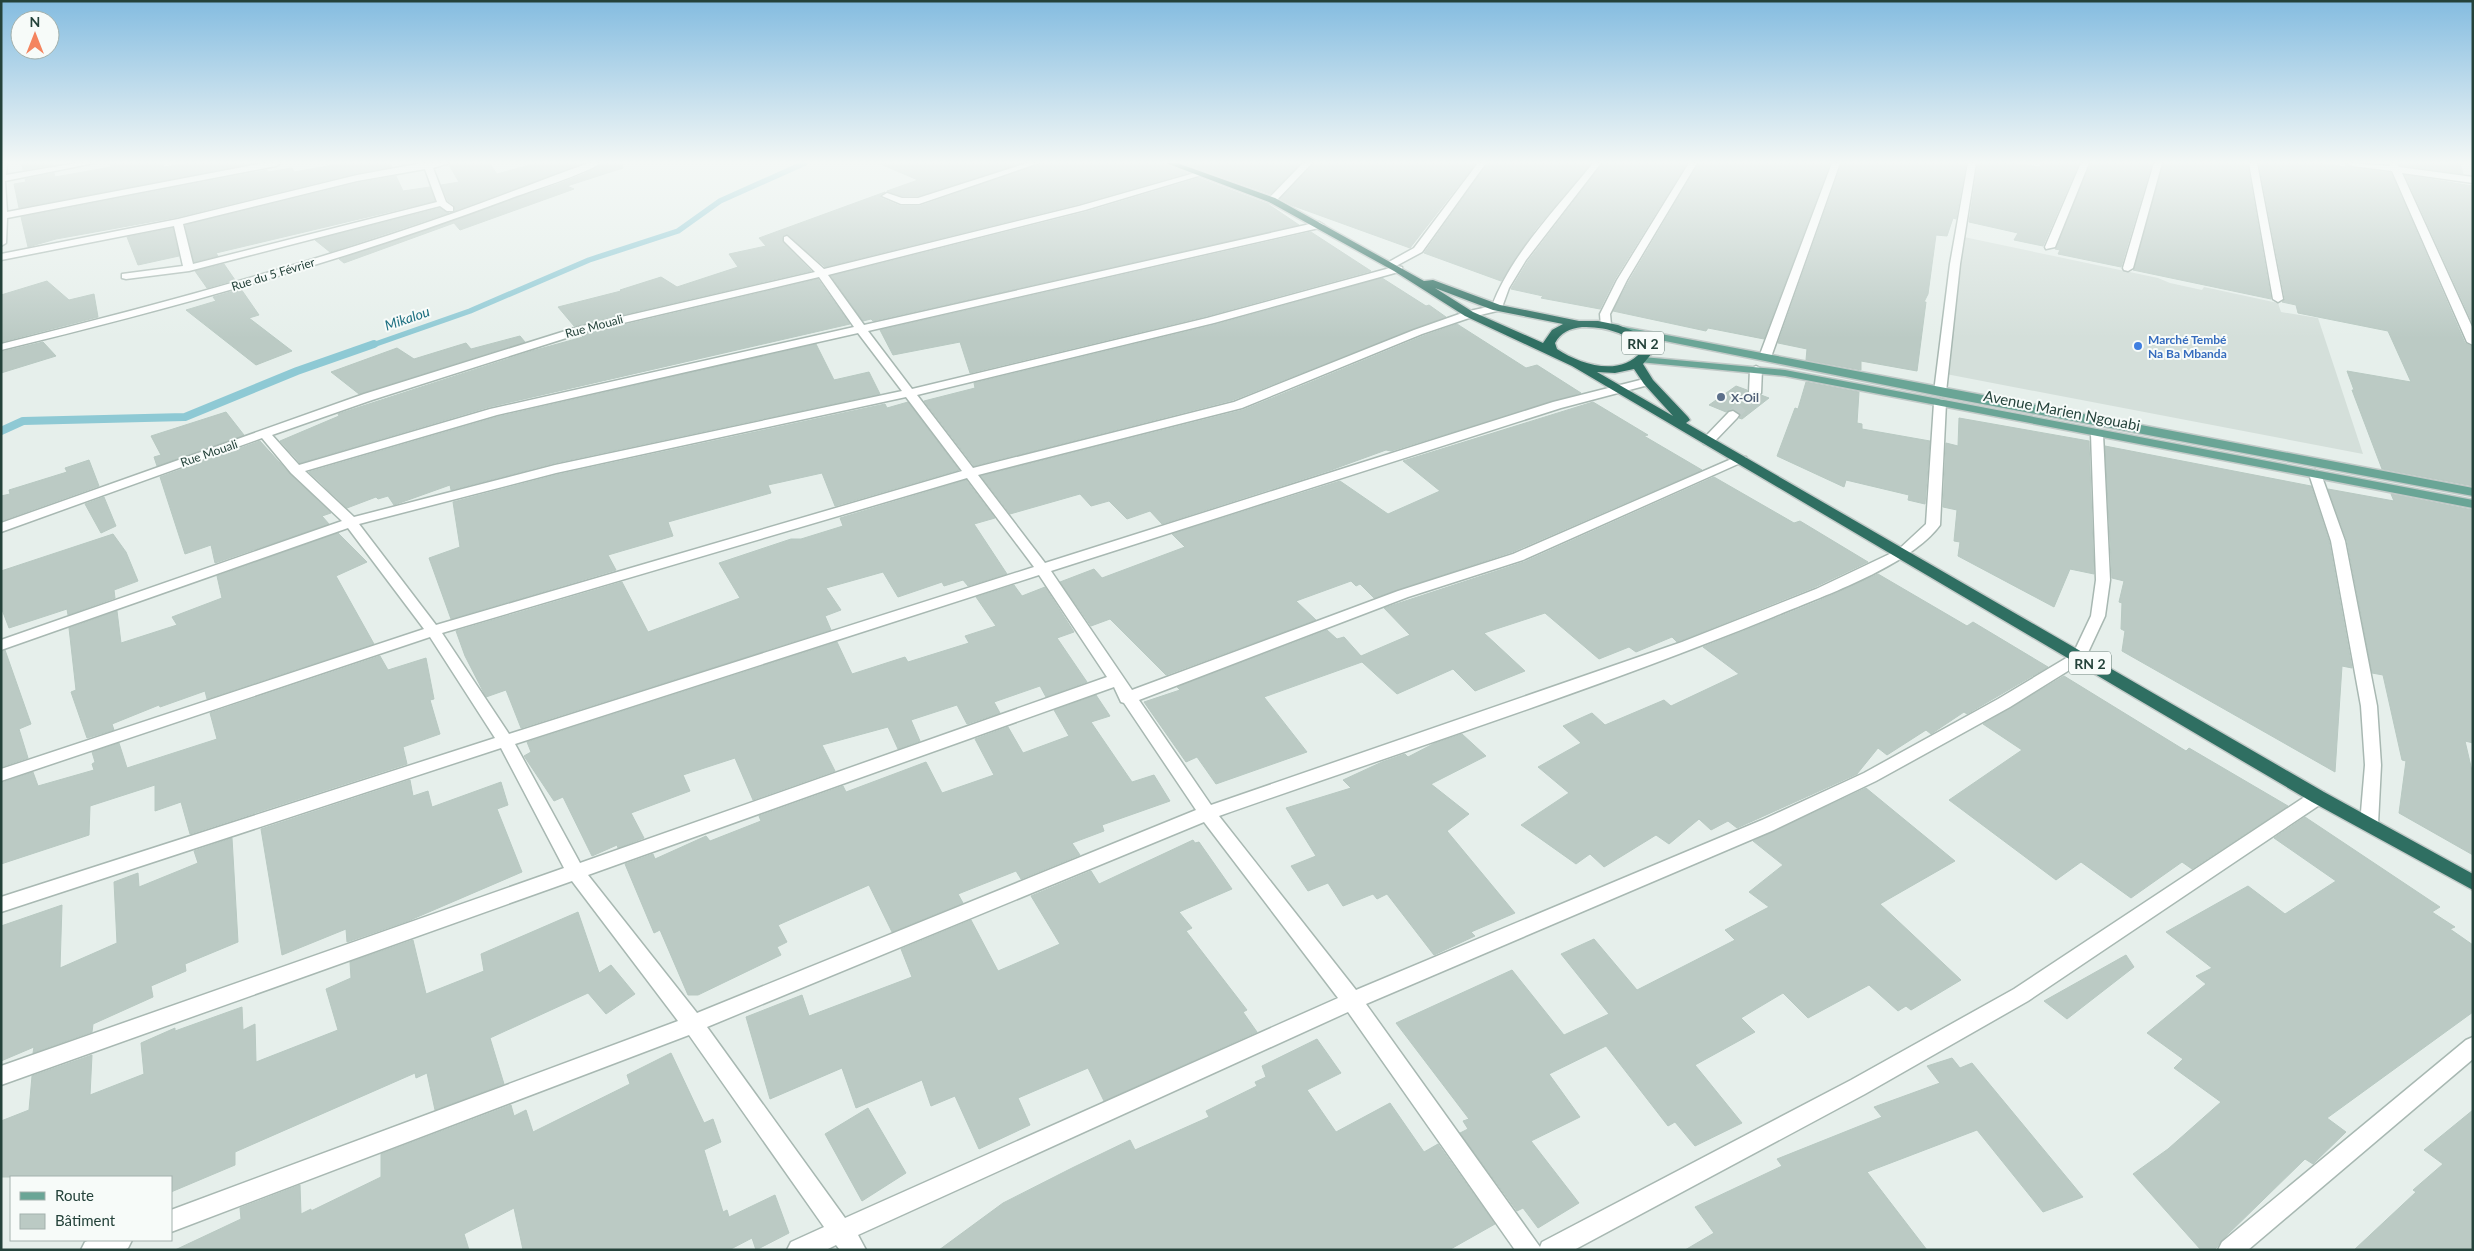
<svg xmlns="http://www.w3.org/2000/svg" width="2474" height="1251" font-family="Lato,sans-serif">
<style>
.built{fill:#d4dfda}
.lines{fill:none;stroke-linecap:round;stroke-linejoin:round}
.stream-far1{stroke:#8ec9d4;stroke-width:5.5}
.stream{stroke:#8ec9d4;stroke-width:8}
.building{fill:#bbcac4;stroke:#b8c9c2}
.minor-tunnel{stroke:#bfccc8;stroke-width:12;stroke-dasharray:12 6;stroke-linecap:butt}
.minor-casing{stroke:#a8b8b2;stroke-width:3}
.major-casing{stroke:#c2cac8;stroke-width:3}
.highway-casing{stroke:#c2cac8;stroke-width:3}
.minor{fill:#fff;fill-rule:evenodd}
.major{fill:#6aa596;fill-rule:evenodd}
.highway{fill:#2f6f62;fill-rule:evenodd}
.shop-dot{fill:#3f7fe0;stroke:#f7fbf9;stroke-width:2}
.service-dot{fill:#5c6f8a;stroke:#f7fbf9;stroke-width:2}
.labels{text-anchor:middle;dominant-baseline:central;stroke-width:4;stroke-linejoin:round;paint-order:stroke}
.far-street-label{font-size:12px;fill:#24423a;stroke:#f7fbf9}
.far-shop-label{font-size:12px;font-weight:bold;fill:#366cbe;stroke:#f7fbf9;text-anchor:start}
.far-service-label{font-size:12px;font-weight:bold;fill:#4e5e75;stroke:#f7fbf9;text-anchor:start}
.far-water-label{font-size:14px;font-style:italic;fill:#1c6f80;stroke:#f7fbf9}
.shield{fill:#f7fbf9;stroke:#637a73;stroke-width:1}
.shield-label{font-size:14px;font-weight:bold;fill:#24423a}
.street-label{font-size:15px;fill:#24423a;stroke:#f7fbf9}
</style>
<rect width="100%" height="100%" fill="#e6efeb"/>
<!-- built -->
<path class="built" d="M1959,236L2158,278L2170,283L2202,290L2204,287L2278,303L2281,312L2318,318L2363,454L1946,374Z"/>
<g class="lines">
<!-- stream-far1 -->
<path class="stream-far1" d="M370,346L470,311L589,260L678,231L720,201L805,163"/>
<!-- stream -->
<path class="stream" d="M1,431L23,421L185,417L297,371L374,344"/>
</g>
<!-- building -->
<path class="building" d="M22,163H51L52,165L23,170Z
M110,163H163L164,167L190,163H256L19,208L14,184L26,182L25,179L54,173L55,177L111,167Z
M344,163H390L392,167L357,173L178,217L56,239L28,247L21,217L267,170L268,172L292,168L294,172Z
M451,163H489L497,174L537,163H584L455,211L454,205L448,201L441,185L459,182L449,165Z
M602,163H622L623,168L567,186L574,189L460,230L454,223L344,263L339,259L558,184L584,174Z
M878,163H1022L918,196H902L887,191L918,180Z
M1041,163H1164L1187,173L1079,204L825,267L786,234L782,236L783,242L811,271L574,326L558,307L621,291L620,290L661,277L677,287L738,267L729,254L766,246L759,238L885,192L880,195L881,198L900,206H920Z
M1182,163H1301L1270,194Z
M1314,163H1476L1410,248L1291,205L1280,199Z
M1488,163H1591L1535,230L1501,281L1424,253Z
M1603,163H1687L1615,279L1600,309L1541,298L1543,296L1511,289L1528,261Z
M1699,163H1830L1764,339L1708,328L1706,331L1613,311L1629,281Z
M1842,163H1966L1956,219L1953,218L1947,236L1936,235L1928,294L1924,302H1926L1917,371L1861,361V370L1806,360L1807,349L1778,343Z
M1978,163H2012L2040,167L2041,163H2079L2043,246L2014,240L2018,233L1969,222Z
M2091,163H2152L2121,267L2058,254L2060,250L2055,249Z
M2164,163H2247L2271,299L2133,270Z
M2259,163H2319L2346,167L2345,163H2346L2352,168L2391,173L2465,343L2473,347V486L2382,469L2352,390H2354L2347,371L2411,382L2388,331L2298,313L2296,305L2282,302L2285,299Z
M2399,163H2460L2463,174L2400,165Z
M2405,175L2473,186V324Z
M396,176L403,191L430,187L435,201L216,253L218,256L194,262L185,225L357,183Z
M1199,178L1268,204L1299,225L873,321L871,319L863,321L831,276L1086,212Z
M440,208L449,213L330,252L315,240Z
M173,228L179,256L138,265L127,237Z
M1311,232L1371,271L1207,316L970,373L960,342L893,355L880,330Z
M224,264L235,280L207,288L195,271Z
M1382,278L1426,306L1429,305L1446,317L1233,400L974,466L924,401L975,388L974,383L1214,325Z
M818,279L850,324L489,407L300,463L280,441L339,416L338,414L532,351L583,337L581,335L586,334Z
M47,281L69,300L94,294L98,317L1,342V295Z
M241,289L259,315L249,318L292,351L256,365L186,310L216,301L213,297Z
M1457,324L1526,368L1537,365L1581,393L1391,451L1386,450L1331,470L1162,524L1150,511L1127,519L1109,501L1091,506L1080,494L1010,514L981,476L1243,410L1423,336Z
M520,336L525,342L359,394L331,372L397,348L414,359L466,343L471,349Z
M43,342L56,356L1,373V352Z
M816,344L834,380L869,372L880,394L555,463L451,490L450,485L394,505L388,496L378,499L376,497L347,508L309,472L497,417Z
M1806,382L1859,392L1857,423L1862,424V429L1930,441L1925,504L1908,500L1909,495L1846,480L1844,487L1777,456L1795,408L1798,409Z
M1736,386L1747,390L1748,395L1754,399L1761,395L1769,398L1742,419L1739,418L1740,413L1734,409L1726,412L1709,405Z
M908,402L959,470L835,506L822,473L768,485L771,493L668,522L673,536L608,555L616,570L451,619L429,558L460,547L453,502L556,475L885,404L887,408Z
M1593,402L1648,435L1644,436L1702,470L1512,552L1374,598L1360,584L1356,586L1351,581L1296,601L1316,620L1166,675L1110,619L1091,626L1060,582L1094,569L1102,578L1185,547L1172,534L1340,481L1388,514L1440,491L1403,461Z
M226,412L244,435L157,466L154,457L161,455L151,436Z
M1959,418L2089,441L2094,574L2070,569L2054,607L1958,556L1960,542L1954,541L1957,510L1943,507L1946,443L1958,446Z
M260,441L290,474L331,513L322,516L329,524L215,563L211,545L185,554L160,477Z
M2105,446L2311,486L2329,541L2352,668L2342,666L2335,772L2122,651L2125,631L2121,629L2122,603L2119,602L2124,581L2112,578Z
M89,460L99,486L1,521V496L10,494L9,490L67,472L65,468Z
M1714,477L1794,523L1800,521L1868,562L1815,587L1690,637L1677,642L1672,637L1636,652L1629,647L1599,659L1545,613L1484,633L1525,671L1475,691L1453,669L1397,694L1362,662L1264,697L1307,752L1216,784L1197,757L1186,762L1144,702L1180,690L1177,687L1327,630L1337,639L1344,637L1361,656L1410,635L1384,608L1524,562Z
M966,480L995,518L974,524L1007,574L968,586L963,580L944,586L942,582L898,597L883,572L826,588L841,610L825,616L831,630L521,728L506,690L486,697L465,656L456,631L622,582L648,632L740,598L719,563L791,539H801L843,526L840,518Z
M2328,489L2394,501L2391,494L2473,510V743L2465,741L2473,775V855L2399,813L2406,761L2402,760L2383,675L2372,673L2347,541Z
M104,497L116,526L101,533L85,504Z
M338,533L367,562L336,576L374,644L207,699L205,691L160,707L159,705L112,724L114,730L87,738L71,692L76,690L69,628L117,611L121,643L177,625L172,617L222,598L217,576Z
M113,534L126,552L138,581L114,590L115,598L68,615L67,609L9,628L1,607V571Z
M1878,574L1967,626L1973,622L2048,667L1967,714L1964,712L1931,734L1926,730L1887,755L1878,748L1857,774L1737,828L1728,821L1711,830L1699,819L1669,844L1656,835L1604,867L1590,854L1576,864L1521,825L1569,793L1538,767L1581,743L1563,726L1592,713L1605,725L1664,700L1671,706L1739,674L1703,647L1816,602Z
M1014,585L1022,596L1045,587L1074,632L1057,638L1087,682L1046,697L1040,686L994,702L1000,713L967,724L957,705L911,720L920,741L898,749L888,727L822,745L835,771L753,800L735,758L683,775L690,791L631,813L644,838L618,848L617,845L592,856L563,797L554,801L524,756L531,752L527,742L837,642L852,674L905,657L908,662L969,643L965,636L996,626L976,597Z
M5,650L31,724L19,729L28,758L1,767V652Z
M380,656L388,670L426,658L434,699L430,700L440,734L403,747L407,764L190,834L181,802L155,811V785L90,806L89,835L1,864V783L33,772L38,786L94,770L92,764L95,762L92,752L119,743L127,768L217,739L210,713Z
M2064,676L2186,751L2189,748L2288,806L2192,869L2182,862L2131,898L2081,862L2056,880L1949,800L2022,750L1983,724Z
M1096,695L1110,716L1091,722L1132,782L1154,775L1170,801L1102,825L1104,831L1072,843L1080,855L1021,879L1016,871L958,894L963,903L892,932L869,885L778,925L787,942L777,947L781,955L698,995H688L660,930L654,933L625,864L653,854L655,859L706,836L710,841L761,821L759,816L843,786L846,792L926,762L942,793L994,775L975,739L1008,727L1023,753L1069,736L1054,710Z
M1462,734L1486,756L1431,784L1469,814L1447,831L1515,913L1471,932L1475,936L1434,955L1387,894L1377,899L1373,894L1343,906L1328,883L1308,891L1291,866L1316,856L1286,808L1351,788L1343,780L1382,762L1405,754L1408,757L1435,743Z
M410,780L413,796L428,791L432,807L501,782L508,805L497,809L522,872L408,921L347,942L346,929L282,955L261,829Z
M1866,788L1955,861L1880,904L1961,980L1911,1010L1906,1006L1898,1011L1869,985L1808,1018L1783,993L1741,1018L1755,1032L1695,1065L1742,1123L1695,1146L1675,1122L1668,1126L1606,1046L1549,1074L1580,1117L1531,1141L1579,1203L1538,1228L1523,1208L1517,1211L1460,1133L1468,1129L1463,1121L1469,1119L1396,1023L1512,970L1564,1035L1609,1014L1561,954L1594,939L1637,990L1735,940L1725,930L1769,907L1749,892L1783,865L1753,841Z
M2305,817L2440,907L2432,912L2455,927L2450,929L2473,945V1012L2327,1118L2346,1132L2313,1164L2305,1159L2221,1241L2217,1247L2214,1250H2201L2133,1174L2168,1149L2221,1102L2174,1068L2183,1059L2147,1033L2206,984L2196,976L2212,968L2166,932L2248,886L2285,914L2336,881L2274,838Z
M232,838L238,942L185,964L186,971L151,986L153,997L93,1024L92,1032L33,1053L34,1047L1,1061V926L62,905L60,968L117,943L114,882L138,873L139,887L198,863L194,851Z
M1193,840L1195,843L1199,842L1232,889L1179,912L1192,928L1186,931L1247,1010L1243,1012L1257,1032L1104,1101L1088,1068L1018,1098L1030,1125L979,1149L955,1096L931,1106L922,1080L856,1108L842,1068L770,1099L746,1017L802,995L809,1016L912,977L901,949L971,920L998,971L1019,962L1060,944L1031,896L1091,871L1099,884Z
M578,912L599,973L611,965L635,994L606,1014L588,993L490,1038L504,1084L435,1110L427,1073L416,1078L415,1073L235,1152V1165L171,1192V1177H1V1121L29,1110L32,1076L92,1055L90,1095L144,1074L141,1043L175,1028V1031L242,1007L243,1030L255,1024L256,1062L338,1030L326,989L351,978L350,962L413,940L426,994L484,971L481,954Z
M2126,955L2134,967L2067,1019L2044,1001Z
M1317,1039L1341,1073L1307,1090L1336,1132L1390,1103L1424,1152L1438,1144L1495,1224L1449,1250H939L1003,1203L1072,1168L1130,1140L1135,1150L1209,1117L1206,1111L1257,1086L1255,1082L1266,1077L1262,1066Z
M671,1053L704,1123L713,1119L721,1142L704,1150L723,1212L727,1210L729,1217L775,1195L789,1233L756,1250L752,1238L729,1250H523L514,1208L464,1234L469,1250H175L241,1219L240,1208L300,1185L301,1214L311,1209V1211L381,1177V1154L511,1105L514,1116L526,1110L533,1132L630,1084L627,1075Z
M1952,1058L1960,1068L1972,1063L2083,1197L2043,1212L1977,1130L1867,1172L1927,1250H1685L1714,1233L1695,1207L1782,1166L1777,1159L1882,1117L1874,1107L1940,1083L1927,1066Z
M868,1108L906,1173L862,1201L825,1134Z
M2473,1110V1250H2354L2416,1192L2413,1190L2443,1164L2424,1150Z"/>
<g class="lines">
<!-- minor-tunnel -->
<path class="minor-tunnel" d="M1733,415L1755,393"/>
<!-- minor casing -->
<g class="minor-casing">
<path id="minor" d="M1,163H7L6,175L77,163H94L5,181L7,212L264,163H280L276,166L7,218L6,243L1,246Z
M423,163H449L433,168L446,202L453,207V211H447L440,206L189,271L126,279L122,278V274L183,266L174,226L1,260V254L178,219L357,175ZM425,169L437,202L193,264L183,224L357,181Z
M589,163H600C589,173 527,192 509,199C344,261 173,308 1,350V344C154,306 306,265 454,213C499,197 544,179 589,163Z
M1027,163H1039L919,204H901L882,196L887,193L902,198H918Z
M1303,163H1312L1275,202H1269V198Z
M1478,163H1486L1422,252L1396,266L1402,267V271L1214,323L917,395L973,468L1234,402L1414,330L1465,312L1492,306C1511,254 1559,206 1593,163H1601L1526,260L1509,288L1501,310L1472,317L1422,334L1242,408L978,475L1045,563L1553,402L1648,378L1654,382L1652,384L1561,408L1051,571L1132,690L1398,591L1513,554L1736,457H1746L1747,460L1523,560L1408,597L1139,700L1211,805L1682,642L1816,589L1898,550L1926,524L1934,403L1940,399L1944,400L1946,403L1940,525C1910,566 1821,597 1773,617C1591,691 1404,751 1219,816L1356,990L1762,820L1864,773L1998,699L2073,654L2091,616L2096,580L2091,434L2097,430L2103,434L2110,580L2105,616L2084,661L2010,707L1876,781L1774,830L1366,1004L1540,1247L1542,1242L1851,1080L2014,989L2312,792L2318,791L2324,792L2327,797L2324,802L2028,1001L1865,1094L1574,1250H1515L1348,1012L858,1235L866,1250H840L836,1245L826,1250H787L791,1242L824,1227L689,1035L171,1232V1210L678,1021L572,881L1,1085V1066L564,868L501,748L1,912V897L495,738L430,637L1,781V769L424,629L348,528L1,650V640L342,521L291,473L262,438L1,532V523L364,394L578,327L815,272L784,241V237L787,236L824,269L1079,206L1198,172L1205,174L1085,210L828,275L864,325L1319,222L1324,225L1319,228L868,331L912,389L1207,318L1390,268L1386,265L1387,263L1414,248ZM819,277L854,327L490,409L299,465L272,435L372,400L585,332ZM858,333L902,391L555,465L354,517L305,471L497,415ZM906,397L962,471L436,625L359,524L556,473ZM967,478L1034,567L509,734L442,633ZM1039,575L1107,677L580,863L515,744ZM1114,687L1121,702L1124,703L1196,810L697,1013L588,875ZM1204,822L1338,998L845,1218L707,1027Z
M1689,163H1697L1627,280L1610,314L1611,325L1605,328L1601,327L1600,314L1617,280Z
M1832,163H1840L1771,357L1765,360L1761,359L1759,357Z
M1968,163H1976L1960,264L1946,392L1940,396L1934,392L1950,264Z
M2081,163H2089L2055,247L2046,249L2045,247Z
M2154,163H2162L2133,268L2128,271L2124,270L2123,268Z
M2249,163H2257L2283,299L2278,302L2273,299Z
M2348,163L2390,166L2389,163H2397L2399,167L2473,177V183L2402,173L2473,329V345L2467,342L2392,171L2352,166Z
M1756,366L1762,369L1761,393L1755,397L1749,393L1750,369Z
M1733,411L1739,415L1737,418L1712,444H1704L1702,441L1704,438L1729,412Z
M2315,470L2321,474L2345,541L2377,706L2381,765L2378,824L2375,829L2369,831L2363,829L2360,824L2365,765L2361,706L2331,541L2309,474Z
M2473,1037V1059L2248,1250H2218L2222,1242L2466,1040Z
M90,1240H132L128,1248L124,1250H81L85,1242Z"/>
</g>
<!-- major casing -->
<g class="major-casing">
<path id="major" d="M1624,327L2473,488V496L1940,396L1620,332V328Z
M1643,357L1785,370L2473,500V508L1785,376L1639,362L1637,360Z"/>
</g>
<!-- highway casing -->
<g class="highway-casing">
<path id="highway" d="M1166,163H1177L1275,198L1424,281L1433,280L1500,305L1579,321H1598L1618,325L1633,331L1645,339L1653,352L1643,364L1653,380L1688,417L1690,420L1686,423L2324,792L2473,874V890L2312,802L1572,366L1465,316L1394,271L1269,202ZM1435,288L1493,310L1563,324L1552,330L1543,343L1473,312ZM1582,327C1604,327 1628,331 1641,352C1620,377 1581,365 1557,349L1555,343C1561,332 1569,329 1582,327ZM1634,369L1644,384L1673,416L1597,372L1615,373Z"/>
</g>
<!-- minor -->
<use href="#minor" class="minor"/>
<!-- major -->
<use href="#major" class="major"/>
<!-- highway -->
<use href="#highway" class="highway"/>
</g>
<!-- sky -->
<linearGradient id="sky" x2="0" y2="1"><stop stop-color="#84bce0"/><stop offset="0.48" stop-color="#f4f8f6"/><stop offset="1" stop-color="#f4f8f6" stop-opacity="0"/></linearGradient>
<rect width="2474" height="338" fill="url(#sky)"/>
<!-- markers -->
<circle class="shop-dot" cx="2138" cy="346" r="5"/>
<circle class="service-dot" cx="1721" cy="397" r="5"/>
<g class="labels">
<!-- far-street labels -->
<g class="far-street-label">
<text transform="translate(273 274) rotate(-17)">Rue du 5 Février</text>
<text transform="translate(594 326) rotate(-15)">Rue Mouali</text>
<text transform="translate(209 453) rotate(-19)">Rue Mouali</text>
</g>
<!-- far-shop labels -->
<g class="far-shop-label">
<text x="2148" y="339">Marché Tembé<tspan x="2148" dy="14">Na Ba Mbanda</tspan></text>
</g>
<!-- far-service labels -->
<g class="far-service-label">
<text x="1731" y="397">X-Oil</text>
</g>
<!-- far-water labels -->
<g class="far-water-label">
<text transform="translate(407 318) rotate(-19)">Mikalou</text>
</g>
<!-- shield labels -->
<g class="shield">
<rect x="1622" y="331.5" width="42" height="23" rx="4"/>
<rect x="2069" y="651.5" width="42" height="23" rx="4"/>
</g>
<g class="shield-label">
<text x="1643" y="343">RN 2</text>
<text x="2090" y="663">RN 2</text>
</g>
<!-- street labels -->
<g class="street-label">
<text transform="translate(2062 410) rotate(11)">Avenue Marien Ngouabi</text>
</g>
</g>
<!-- border -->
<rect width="2474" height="1251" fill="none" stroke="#24423a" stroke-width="5"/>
<!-- legend -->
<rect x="10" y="1176" width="162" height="65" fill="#f7fbf9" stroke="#a3b1ad"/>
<rect x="20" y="1192" width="25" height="8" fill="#6aa596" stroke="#a3b1ad"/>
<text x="55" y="1201" font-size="15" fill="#24423a">Route</text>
<rect x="20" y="1214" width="25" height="15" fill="#bbcac4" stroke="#a3b1ad"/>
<text x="55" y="1226" font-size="15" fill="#24423a">Bâtiment</text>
<!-- north arrow -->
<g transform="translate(35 35)"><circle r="24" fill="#f7fbf9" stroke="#a3b1ad"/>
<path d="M0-4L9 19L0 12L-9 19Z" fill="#f4845f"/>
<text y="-8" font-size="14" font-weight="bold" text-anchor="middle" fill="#24423a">N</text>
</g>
</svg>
